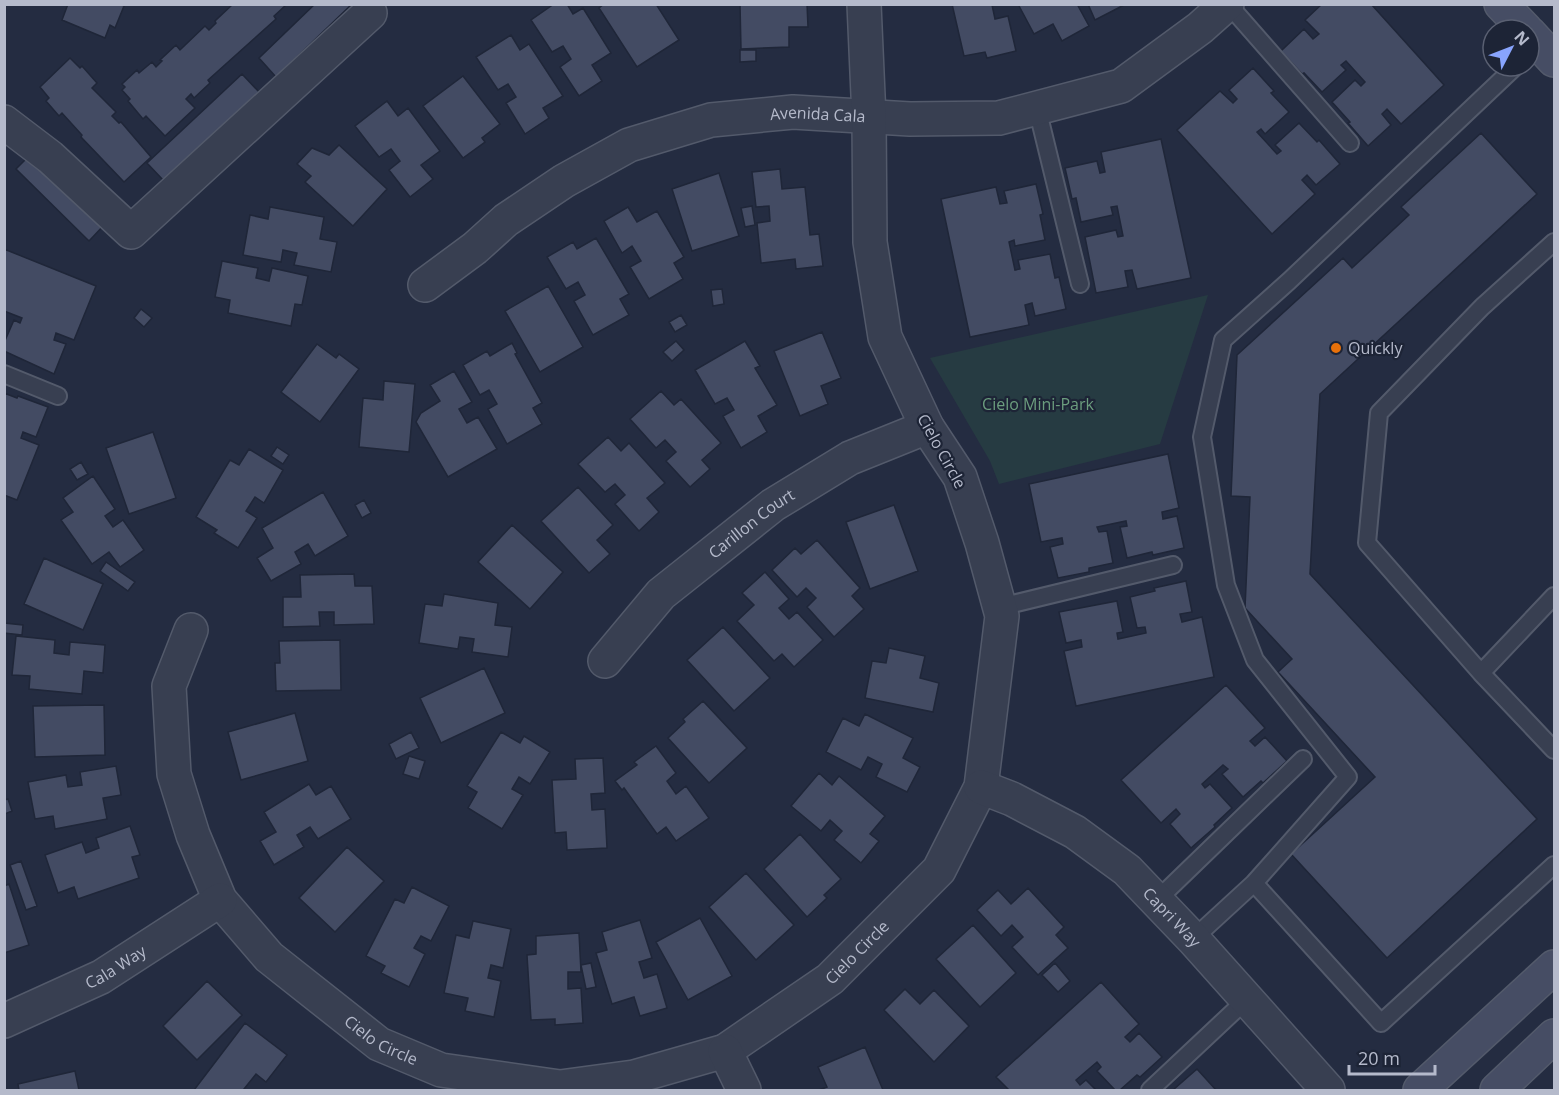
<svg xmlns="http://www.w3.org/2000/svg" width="1559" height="1095" font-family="'Open Sans',sans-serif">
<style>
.green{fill:#263b42}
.building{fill:#434b63;stroke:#1f2638;stroke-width:1.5}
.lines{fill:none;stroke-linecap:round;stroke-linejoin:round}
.lane-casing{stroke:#535a6b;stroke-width:20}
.street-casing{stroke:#535a6b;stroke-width:36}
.secondary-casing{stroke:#535a6b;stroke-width:36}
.lane{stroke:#383f51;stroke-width:16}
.street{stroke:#383f51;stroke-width:33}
.secondary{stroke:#464d64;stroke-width:33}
.food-dot{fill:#e8710a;stroke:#1d2436;stroke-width:2}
.labels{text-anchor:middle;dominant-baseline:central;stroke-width:4.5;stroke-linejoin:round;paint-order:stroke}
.street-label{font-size:16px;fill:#b5bacb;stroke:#1d2436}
.poi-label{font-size:16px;fill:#b5bacb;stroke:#1d2436;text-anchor:start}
.park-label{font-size:16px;fill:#6b9d7e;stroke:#1d2436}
</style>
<rect width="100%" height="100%" fill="#242c41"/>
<!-- green -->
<path class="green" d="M1208,295L1160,444L999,484L990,461L930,358Z"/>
<!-- building -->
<path class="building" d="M68,4H120L124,6L115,28L110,25L105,38L62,20Z
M233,4H287L274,16L276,19L208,80L210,83L194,98L191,94L186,99L195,108L165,136L146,116L143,119L128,101L130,99L122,90L125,87L122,84L137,70L139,73L152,62L156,67L162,61L160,60L176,45L180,50L205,26L209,30L216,23L215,21Z
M315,4H352L276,77L259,58Z
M554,4H567L573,14L583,8L611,53L592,65L602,81L579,96L560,67L571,59L563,46L552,52L531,20Z
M604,4H656L679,40L637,67L599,8Z
M740,4H807L808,27H789V47L741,49Z
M952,4H994L992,5L995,19L1008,16L1016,51L987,58L985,52L964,56Z
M1018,4H1077L1089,26L1062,41L1053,24L1034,34Z
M1088,4H1126L1095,20Z
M1322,4H1371L1444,85L1401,124L1387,109L1382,114L1391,125L1368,146L1348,123L1350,122L1332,102L1355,80L1361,86L1365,82L1346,61L1341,65L1346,70L1322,92L1304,73L1302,74L1281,51L1304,29L1313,39L1319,34L1305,20Z
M511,35L520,50L529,44L563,96L543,108L549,118L525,134L506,103L516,97L508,84L498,90L476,57Z
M740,50H756V61L740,62Z
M70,58L80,68L82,66L97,83L92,88L116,112L112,116L119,123L121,122L151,157L124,182L81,137L82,135L62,113L59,116L46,101L49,98L40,87Z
M1253,68L1274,91L1271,93L1289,112L1265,134L1261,129L1257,132L1277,154L1281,151L1275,145L1299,123L1317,142L1319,140L1340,164L1316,185L1307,175L1302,180L1315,194L1272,234L1177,130L1220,91L1233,103L1237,99L1229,90Z
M242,74L259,92L164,181L147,163Z
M463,76L500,124L482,138L485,142L463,158L423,106Z
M387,101L398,116L408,108L440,151L421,165L433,179L410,197L389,170L400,161L391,149L379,157L355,126Z
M1481,133L1537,194L1320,394L1310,574L1537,819L1387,958L1291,854L1375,777L1278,672L1292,659L1245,608L1250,497L1231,496L1237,355L1343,258L1352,268L1409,215L1401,207Z
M1161,139L1191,278L1137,289L1132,270L1125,271L1128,287L1096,293L1085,237L1116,230L1118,237L1123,236L1117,206L1111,207L1113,215L1081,222L1076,198L1072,199L1065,168L1097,161L1100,173L1105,172L1101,152Z
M339,145L387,189L353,226L305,182L311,176L297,164L312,148L329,155Z
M32,153L105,224L89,241L16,169Z
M780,169L782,189L805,187L810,235L819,234L823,266L796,269L795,259L761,263L757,223L770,221L769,206L756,207L752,172Z
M719,173L739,236L692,251L672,189Z
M1036,184L1043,214L1040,215L1045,240L1015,246L1014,240L1009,242L1015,270L1020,269L1018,260L1050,254L1055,278L1059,277L1066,309L1035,316L1032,303L1025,305L1029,325L970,337L941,199L996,187L1000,204L1007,203L1004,191Z
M752,206L755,225L745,227L741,208Z
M270,207L324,217L320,239L337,242L331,272L294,265L297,253L283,250L281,262L243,255L250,215L268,219Z
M628,207L637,222L657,211L684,257L674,263L683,279L649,299L630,267L641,261L632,246L622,253L604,221Z
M596,238L629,294L620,299L629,315L593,335L574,301L585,295L578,282L566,289L547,257L573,242L577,249Z
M4,249L96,286L74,340L56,333L54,340L66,344L54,374L4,351V343L14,320L20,323L22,318L4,311Z
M222,261L258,268L256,278L269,281L272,268L308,276L302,305L295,304L291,326L228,313L230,300L215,297Z
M548,286L583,347L540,372L505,311Z
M722,289L724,304L713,306L711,290Z
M141,309L152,318L144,327L134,318Z
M681,315L687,325L675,332L669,322Z
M822,332L841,378L821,386L828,404L800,416L774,351Z
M676,341L684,350L672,361L663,352Z
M745,341L760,366L755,368L777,405L758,416L767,432L741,448L723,416L734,410L727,398L715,404L695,370Z
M512,343L517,353L515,354L542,403L533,408L542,424L507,444L488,409L497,404L489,390L480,395L463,365L487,351L490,356Z
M317,344L336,358L339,354L359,369L320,422L281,392Z
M454,371L472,402L459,409L467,423L478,417L497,449L448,477L416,422L421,413L440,401L430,385Z
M384,381L415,384L409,452L359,447L363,398L383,400Z
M661,391L674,405L681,399L721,443L702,460L710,469L690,487L666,461L676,452L665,440L656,448L630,419Z
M4,393L17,398L18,396L48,407L36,437L23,432L21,438L39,445L17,500L4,495Z
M153,432L176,498L129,514L106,448Z
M608,437L621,451L629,443L665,483L647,498L659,512L639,531L615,504L625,495L615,484L605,492L578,464Z
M277,447L289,455L283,464L271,456Z
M249,449L283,470L264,503L255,497L246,511L257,518L238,548L214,533L217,530L196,517L230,460L239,465Z
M1168,454L1179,508L1162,512L1163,519L1177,516L1184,548L1153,555L1152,552L1127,558L1120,527L1127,526L1126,521L1097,527L1099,532L1107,531L1113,563L1089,568V572L1058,578L1050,547L1063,544L1062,538L1041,542L1029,484Z
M81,462L88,474L77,480L70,469Z
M93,476L115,509L105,516L113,527L123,520L144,550L120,567L109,552L92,564L61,520L73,512L63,498Z
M578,487L613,525L597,540L610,554L589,573L541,521Z
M323,492L348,536L315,556L308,544L295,552L301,564L271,581L257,558L273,548L262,528Z
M364,500L371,513L362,518L355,505Z
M894,505L918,571L870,589L846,522Z
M512,525L563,572L530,609L478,562Z
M817,540L860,588L852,596L864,609L834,637L807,607L816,598L806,588L797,597L772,570L795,548L801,554Z
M44,558L103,584L83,630L24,604Z
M106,562L135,582L128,591L100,571Z
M765,572L789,599L779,608L789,619L797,612L823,640L794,667L782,654L774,661L737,621L754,605L742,593Z
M354,574L355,586H372L374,624L334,625V612H319L320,626L283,627V597H301L300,575Z
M1186,581L1192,612L1180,614L1182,622L1202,617L1214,677L1076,706L1064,651L1082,647L1081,640L1066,643L1059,612L1117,601L1123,632L1117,633L1118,639L1146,633L1145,627L1137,628L1130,597L1155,591L1154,588Z
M444,594L498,603L495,625L512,627L508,657L472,652L474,639L460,637L458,649L419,643L425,604L442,606Z
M4,623L23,625L22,635L4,633Z
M723,627L770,678L734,711L687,660Z
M16,636L55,640L54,653L69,655L70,642L105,645L103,673L84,671L82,694L29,689L30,676L12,675Z
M340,640L341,690L276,691L275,663H280L279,641Z
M889,648L925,656L920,678L939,683L933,712L865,698L872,661L886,663Z
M484,668L505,713L441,743L420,698Z
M1226,685L1265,728L1250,741L1255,746L1265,737L1287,761L1263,783L1261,781L1243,797L1222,774L1228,769L1223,765L1202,784L1205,788L1210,784L1232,808L1214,825L1215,827L1191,848L1170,824L1180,814L1176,809L1161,823L1121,780Z
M703,701L747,748L709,783L668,738L685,722L683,719Z
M104,705L105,755L35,757L33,706Z
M295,713L308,761L241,780L228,732Z
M865,714L913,738L903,758L920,767L907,792L876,777L882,764L868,757L861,770L826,752L843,718L859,726Z
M411,732L419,748L396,759L389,744Z
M501,732L520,743L524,736L550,752L530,784L519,777L512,789L523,795L502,829L468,808L477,792L467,786Z
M656,746L676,773L667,781L676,794L686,786L709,818L676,841L666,827L657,834L624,788L622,790L615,781L637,765L634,762Z
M409,756L425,761L419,779L403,774Z
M603,758L605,793L591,794L592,810L605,809L607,848L567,850L566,832L555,833L552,780L576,779L575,759Z
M116,766L121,795L103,798L107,819L55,829L53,816L35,819L28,782L66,775L68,787L82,785L80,772Z
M819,773L832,785L839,776L885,816L870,834L879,841L861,863L834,840L842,831L830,820L821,831L791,806Z
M309,784L316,795L331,786L351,819L318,839L310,827L297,835L304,847L274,865L260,841L276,832L264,812Z
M8,799L12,811L5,814L4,800Z
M130,826L140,855L132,857L139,878L78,899L74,887L58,893L45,855L82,842L86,853L99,848L96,838Z
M800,834L841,879L824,895L827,898L807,917L764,869Z
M347,847L384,881L335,932L299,898Z
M21,861L37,906L26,910L10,865Z
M746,873L794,925L756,960L709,907Z
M9,884L29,945L4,953V886Z
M412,887L449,906L431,941L421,936L414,948L425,954L409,987L381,973L385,966L366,956L395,899L404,903Z
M1028,888L1064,927L1056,935L1068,948L1038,975L1012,947L1023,937L1012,925L1001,936L977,910L998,890L1011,904Z
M700,918L732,976L688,1000L656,942Z
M640,920L652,958L639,962L644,978L657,974L667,1008L640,1016L634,997L612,1004L596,953L607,950L602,932Z
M473,921L511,929L503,968L491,965L488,978L501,981L494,1017L465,1011L468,998L444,993L456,935L469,938Z
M973,925L1016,973L980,1007L936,959Z
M579,933L581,972H568V989L581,988L583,1023L555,1025V1019L531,1020L527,955L536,954V936Z
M591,963L596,987L586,989L581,965Z
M1055,963L1070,981L1058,992L1042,975Z
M207,981L242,1015L197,1060L163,1026Z
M1101,982L1139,1024L1125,1037L1130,1042L1139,1033L1162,1057L1140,1077L1137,1075L1120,1090H1115L1097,1071L1101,1067L1097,1062L1076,1080L1080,1085L1086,1080L1096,1090H1009L996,1077Z
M905,989L920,1004L934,990L969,1026L934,1062L884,1010Z
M245,1023L287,1055L266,1082L256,1074L244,1089L246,1090H194Z
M865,1047L883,1090H819L827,1087L818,1067Z
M1197,1069L1216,1090H1173Z
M75,1071L79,1090H19L18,1084Z"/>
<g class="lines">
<!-- lane casing -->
<g class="lane-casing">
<path id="lane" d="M1228,4L1350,143
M1037,108L1080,284
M1554,242L1482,307L1379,413L1367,543L1481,673L1554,750
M4,374L58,396
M1000,607L1173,565
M1481,673L1554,596
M1254,883L1348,777L1255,660L1226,585L1202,437L1223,340L1289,281L1516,66
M1156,901L1303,759
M1193,939L1254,883L1381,1023L1554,865
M1150,1090L1247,999"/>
</g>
<!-- street casing -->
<g class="street-casing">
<g id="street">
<path d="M4,122L50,157L131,232L370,13"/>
<path id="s1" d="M425,285L475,248L506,220L564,181L629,145L711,120L793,112L910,119L999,118L1121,86L1200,28L1227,4"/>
<path id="s2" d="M191,630L169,686L174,774L193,835L220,900L269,957L379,1044L441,1070L560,1087L634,1077L725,1051L830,979L939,870L981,787L1002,616L982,543L960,477L927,427L885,337L870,242L869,118L864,4"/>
<path id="s3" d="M605,661L661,594L773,505L850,458L927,427"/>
<path id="s4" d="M981,787L1012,799L1075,832L1127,870L1193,939L1328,1090"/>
<path id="s5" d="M4,1021L101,977L220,900"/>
<path d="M725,1051L744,1090"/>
</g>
</g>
<!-- secondary casing -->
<g class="secondary-casing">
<path id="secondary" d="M1501,4L1526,30
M1529,33L1554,60
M1420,1090L1554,967
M1497,1090L1554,1036"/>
</g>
<!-- lane -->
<use href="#lane" class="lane"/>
<!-- street -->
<use href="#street" class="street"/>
<!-- secondary -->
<use href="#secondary" class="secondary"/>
</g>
<!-- markers -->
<circle class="food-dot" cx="1336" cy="348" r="6"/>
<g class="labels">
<!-- street labels -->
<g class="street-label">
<text stroke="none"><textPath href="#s1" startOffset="441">Avenida Cala</textPath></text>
<text transform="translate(942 451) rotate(61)">Cielo Circle</text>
<text stroke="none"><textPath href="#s3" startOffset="202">Carillon Court</textPath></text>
<text stroke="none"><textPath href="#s4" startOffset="234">Capri Way</textPath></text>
<text stroke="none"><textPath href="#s2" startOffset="1020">Cielo Circle</textPath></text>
<text stroke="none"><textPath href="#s5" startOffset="124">Cala Way</textPath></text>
<text stroke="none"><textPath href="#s2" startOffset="498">Cielo Circle</textPath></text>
</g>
<!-- poi labels -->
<g class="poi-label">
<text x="1348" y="348">Quickly</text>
</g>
<!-- park labels -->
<g class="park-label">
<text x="1038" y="404">Cielo Mini-Park</text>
</g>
</g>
<!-- border -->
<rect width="1559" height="1095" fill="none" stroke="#b5bacb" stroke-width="12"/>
<!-- north arrow -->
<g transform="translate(1511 48) rotate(48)"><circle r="28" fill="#1d2436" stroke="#5a6072" stroke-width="1.5"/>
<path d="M0-4.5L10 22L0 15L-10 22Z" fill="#88a4fd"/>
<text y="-9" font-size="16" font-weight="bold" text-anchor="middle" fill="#b5bacb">N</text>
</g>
<!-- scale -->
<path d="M1349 1065v9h86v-9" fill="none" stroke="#b5bacb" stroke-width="3"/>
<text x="1358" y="1065" font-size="18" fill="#b5bacb" stroke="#1d2436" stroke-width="4.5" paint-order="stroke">20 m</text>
</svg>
